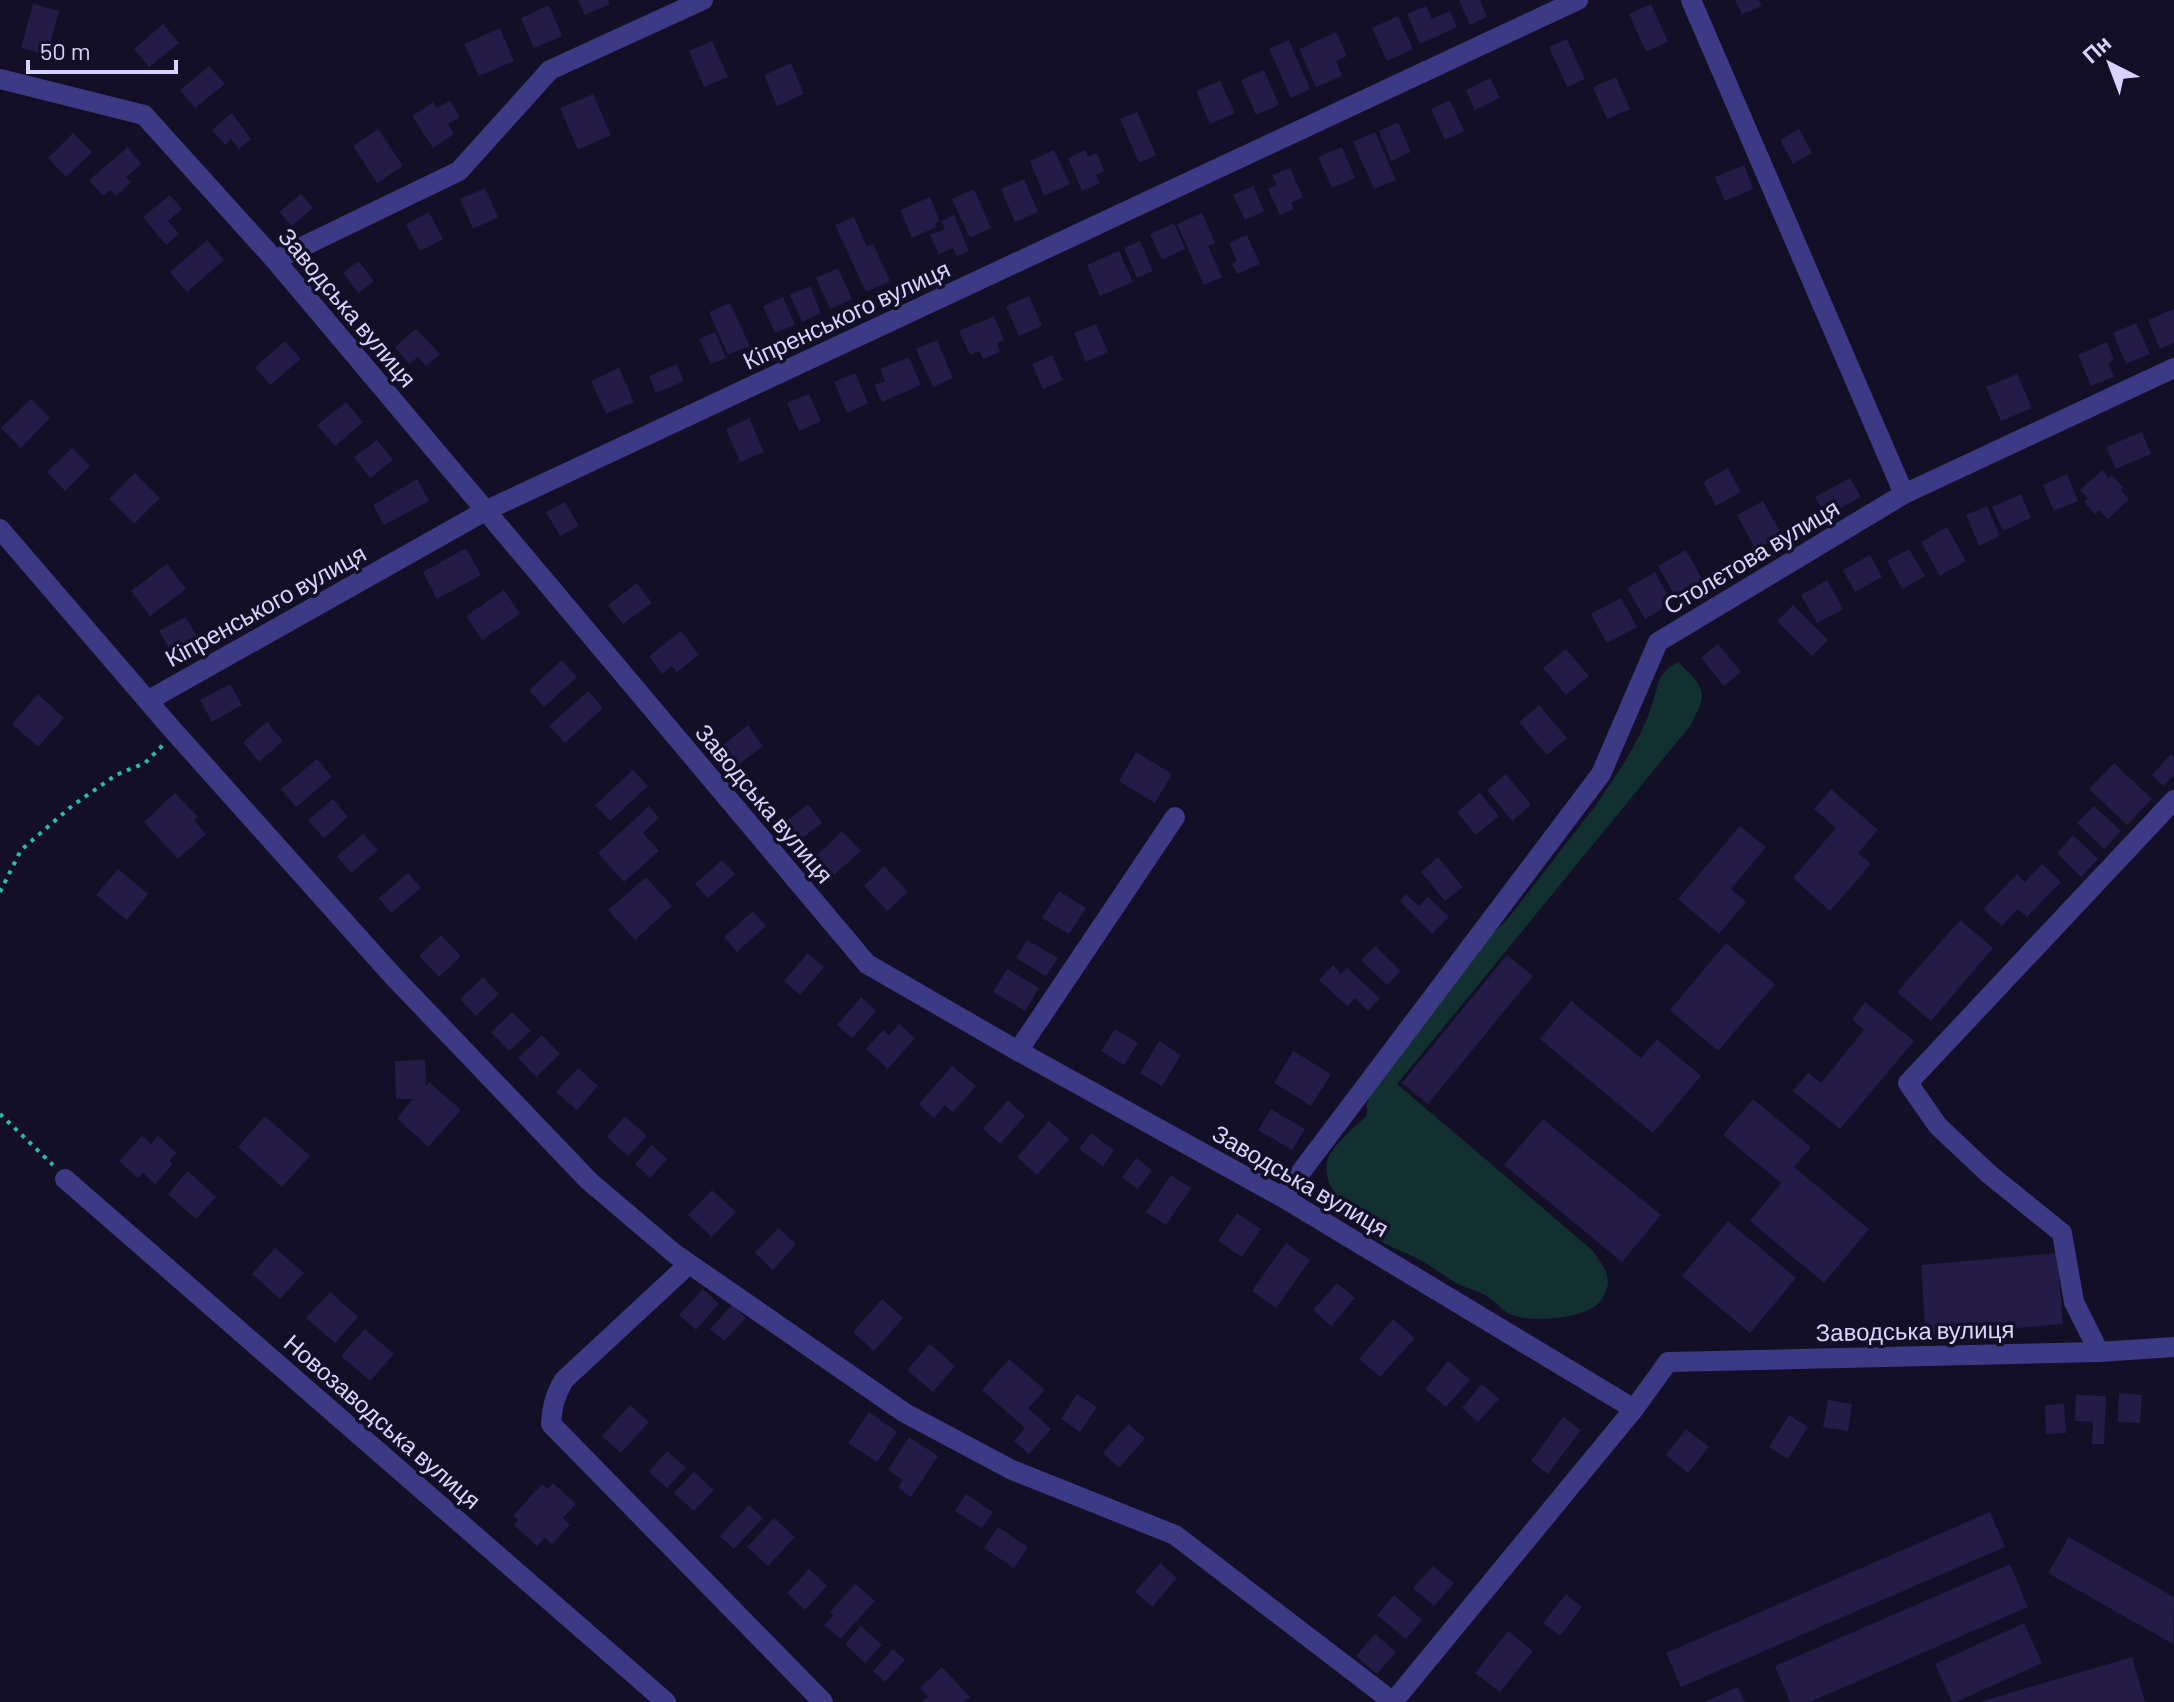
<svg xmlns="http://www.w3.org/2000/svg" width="2174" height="1702" font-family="Barlow,sans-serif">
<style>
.green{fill:#12302f}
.building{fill:#241b47}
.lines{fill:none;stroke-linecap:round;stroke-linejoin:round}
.path{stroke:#2fb8b0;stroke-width:4;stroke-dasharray:4 6;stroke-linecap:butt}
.minor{stroke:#3d3a85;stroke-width:20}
.labels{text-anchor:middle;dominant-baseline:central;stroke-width:7;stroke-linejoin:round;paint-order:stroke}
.street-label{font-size:24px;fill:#d9d4ff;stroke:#130f26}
</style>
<rect width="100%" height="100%" fill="#130f26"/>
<!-- green -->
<path class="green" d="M1678,662C1705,688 1709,692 1690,726L1397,1084L1592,1250C1604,1267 1615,1278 1602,1299C1590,1319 1535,1322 1515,1316C1502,1313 1496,1300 1485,1295C1476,1290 1465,1288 1456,1283C1444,1276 1433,1267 1420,1260C1406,1252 1390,1248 1376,1238C1356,1217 1310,1182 1332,1151C1341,1138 1356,1126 1367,1115V1103L1372,1092L1477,947L1506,921L1596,805L1626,760L1639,736L1649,714L1660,678L1668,668Z"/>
<!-- building -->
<path class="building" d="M578,0H608L610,4L585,15Z
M1459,0H1480L1487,17L1470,25Z
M1735,0H1759L1762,6L1742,14Z
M33,4L59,11L47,55L21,48Z
M1651,4L1668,42L1646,52L1629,14Z
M549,5L562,36L534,48L521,18Z
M1426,6L1432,19L1450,11L1457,27L1420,44L1407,14Z
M1398,16L1413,49L1387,61L1372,28Z
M163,24L179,43L149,67L134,49Z
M500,28L514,61L479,76L464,44Z
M1336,32L1347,56L1336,61L1342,76L1316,87L1299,49Z
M1567,39L1585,79L1567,87L1549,47Z
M1289,40L1310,89L1291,98L1269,49Z
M712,41L728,77L704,87L689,51Z
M791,63L804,94L777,106L764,75Z
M209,66L225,84L195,108L180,90Z
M1264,70L1279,105L1256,115L1241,80Z
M1616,77L1630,109L1607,119L1593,87Z
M1490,78L1500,98L1475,110L1466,90Z
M1220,81L1235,113L1210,124L1196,91Z
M593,94L611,135L578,150L560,108Z
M1450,100L1464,131L1445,140L1431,109Z
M450,101L460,117L448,124L454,134L433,148L412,116L433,102L437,108Z
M1137,112L1156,155L1139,163L1120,119Z
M232,113L251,139L239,149L231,139L225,145L212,130Z
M1398,122L1411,152L1391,161L1379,131Z
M378,129L403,166L377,183L353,146Z
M1799,129L1812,153L1793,164L1780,140Z
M1375,132L1396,180L1374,189L1353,142Z
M73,133L92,152L66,177L48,158Z
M128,147L141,164L126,177L131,182L116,196L111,190L103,196L89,180Z
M1342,147L1355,178L1332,188L1318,157Z
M1054,150L1070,184L1044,196L1030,161Z
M1085,150L1088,157L1097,153L1104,171L1096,175L1100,183L1082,191L1068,158Z
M1744,165L1753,189L1725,201L1715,177Z
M1290,168L1303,197L1291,203L1294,209L1280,215L1268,189L1277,185L1272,175Z
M1024,179L1038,212L1015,222L1001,189Z
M1253,186L1264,211L1245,220L1233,195Z
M485,188L498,217L473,229L460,199Z
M974,189L991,228L970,238L952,199Z
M301,194L313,208L292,226L279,212Z
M170,195L182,209L168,221L179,234L166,245L143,217Z
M930,197L940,221L935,224L936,227L912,238L900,210Z
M429,212L443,239L420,251L406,224Z
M1202,213L1215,243L1208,246L1222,277L1204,285L1177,224Z
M954,215L969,251L957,256L953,248L939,254L930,235L945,229L941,221Z
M854,217L867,247L873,244L890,281L866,292L835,225Z
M1174,223L1185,249L1162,260L1150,234Z
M1247,235L1260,264L1237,274L1232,264L1237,261L1229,243Z
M207,240L224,260L187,292L170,272Z
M1140,241L1153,271L1137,278L1124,248Z
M1119,251L1133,282L1100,296L1087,265Z
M358,261L374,281L358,293L343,273Z
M838,268L852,299L830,309L816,278Z
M810,286L821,313L802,322L790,295Z
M1029,296L1042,326L1019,336L1006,306Z
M783,297L795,325L775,333L763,306Z
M730,303L750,346L728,355L709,312Z
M2174,309V343L2160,349L2148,320Z
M994,316L1004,340L997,343L1000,352L983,359L979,351L970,355L959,331Z
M2136,323L2150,354L2126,364L2113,333Z
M1096,324L1108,352L1086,362L1074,333Z
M416,329L440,354L426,366L418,357L409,364L395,347Z
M715,332L726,358L711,364L699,339Z
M937,340L953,378L933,387L916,349Z
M285,341L301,359L270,385L255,367Z
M2107,342L2114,360L2108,363L2114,377L2091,386L2078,355Z
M1052,355L1063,380L1043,389L1032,364Z
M909,357L921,385L882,402L874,385L885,381L880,369Z
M677,364L684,381L656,393L649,376Z
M619,368L634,402L606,414L591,381Z
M855,373L868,403L847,413L834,382Z
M2017,374L2032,408L2001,421L1986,387Z
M809,394L821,421L799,431L787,403Z
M31,399L50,418L21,448L1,428Z
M346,402L363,422L335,446L317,425Z
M749,418L764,452L740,462L726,429Z
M2142,432L2151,454L2116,469L2106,447Z
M377,440L393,460L370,478L354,457Z
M72,448L90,466L65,491L47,472Z
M1728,468L1741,492L1716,506L1703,482Z
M2102,470L2109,478L2112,475L2123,487L2121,490L2129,499L2108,519L2099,510L2095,514L2084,502L2088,498L2080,490Z
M135,473L160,498L134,524L109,499Z
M2067,474L2078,501L2054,511L2043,485Z
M1850,478L1861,497L1826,516L1815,497Z
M417,479L429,501L384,525L373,505Z
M2021,494L2031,518L2003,531L1992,507Z
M1763,501L1782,535L1756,550L1737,515Z
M565,502L579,526L560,536L546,512Z
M1987,506L2000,536L1979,546L1966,515Z
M1947,527L1966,561L1940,576L1921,542Z
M466,548L481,575L437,599L423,572Z
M1909,549L1925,576L1902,589L1887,561Z
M1686,550L1704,582L1676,598L1658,566Z
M1870,555L1882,577L1855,592L1843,570Z
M167,564L186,589L150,616L131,591Z
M1655,572L1672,603L1645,619L1627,588Z
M1827,580L1843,609L1817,623L1801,595Z
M637,583L652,603L623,624L608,605Z
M504,590L520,614L482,640L466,616Z
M1621,598L1637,627L1607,643L1591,614Z
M1793,605L1828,640L1812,656L1777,621Z
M186,617L203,648L177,662L159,631Z
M681,631L699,655L677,672L672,666L662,674L649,656Z
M1718,644L1741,672L1724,686L1701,658Z
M1566,649L1589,676L1566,695L1543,668Z
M562,660L577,677L544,707L529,690Z
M230,684L242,705L212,722L200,700Z
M588,691L603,708L565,743L549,726Z
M38,694L64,718L38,747L12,724Z
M1539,705L1567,738L1547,755L1519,722Z
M267,722L283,741L259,762L243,742Z
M748,725L763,746L738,765L723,745Z
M1136,752L1172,774L1155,803L1119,781Z
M2171,754L2174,757V775L2163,786L2152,775Z
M317,759L332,777L296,807L281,789Z
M2114,763L2152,799L2127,825L2089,789Z
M633,770L648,786L610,821L595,805Z
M1506,774L1531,805L1512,821L1487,790Z
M1831,789L1878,830L1858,853L1871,864L1830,911L1793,878L1836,828L1814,809Z
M175,793L198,817L194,820L206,834L178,859L144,822Z
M1480,793L1499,816L1476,835L1457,812Z
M333,799L348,817L324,838L308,820Z
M808,804L822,823L798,841L784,823Z
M649,806L659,818L643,833L659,851L624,882L598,853Z
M2094,806L2121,831L2104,849L2077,823Z
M1740,826L1766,847L1731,889L1746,902L1719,934L1678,899Z
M842,831L861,851L834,875L816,856Z
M363,834L378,850L351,873L337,856Z
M2073,835L2098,859L2081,877L2057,853Z
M1438,857L1463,887L1445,901L1421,872Z
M722,860L735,874L708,898L695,884Z
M2042,864L2061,882L2027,917L2018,909L2002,926L1983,909L2017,874L2025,882Z
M884,866L908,892L887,911L864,886Z
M118,869L148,894L127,920L96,895Z
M408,873L421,888L391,913L379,898Z
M646,877L672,906L635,940L608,910Z
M1059,891L1086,908L1069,934L1042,918Z
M1406,894L1419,906L1428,897L1449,917L1432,934L1400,901Z
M753,911L766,926L737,952L724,937Z
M1960,920L1993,948L1931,1021L1897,992Z
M441,935L461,956L439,977L419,956Z
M1027,940L1058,958L1046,976L1016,958Z
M1726,943L1775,984L1718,1051L1670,1010Z
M1375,946L1401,971L1387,985L1361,960Z
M808,953L824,967L800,995L784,981Z
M1507,955L1533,976L1428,1104L1402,1083Z
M1333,965L1341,974L1347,968L1380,998L1368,1011L1355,998L1347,1006L1319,980Z
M1007,969L1039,988L1025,1011L993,992Z
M483,977L499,994L476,1016L460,999Z
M861,997L876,1011L852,1038L837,1025Z
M1571,1001L1641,1058L1657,1039L1701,1076L1653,1133L1540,1039Z
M1865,1002L1914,1041L1840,1129L1793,1091L1808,1073L1821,1083L1864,1030L1852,1019Z
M512,1012L531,1031L509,1051L491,1032Z
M899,1024L915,1038L888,1069L866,1049L883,1030L889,1035Z
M1115,1029L1138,1043L1124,1065L1101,1051Z
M542,1035L560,1054L536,1077L518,1058Z
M1159,1041L1181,1055L1162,1086L1140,1073Z
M1293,1051L1331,1074L1311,1106L1274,1083Z
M425,1060L426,1086L429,1082L461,1110L428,1147L397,1118L413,1099H396L395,1061Z
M952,1066L976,1086L953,1112L945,1105L934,1118L919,1104Z
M578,1068L598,1086L577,1110L556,1092Z
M1753,1099L1811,1147L1794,1167L1869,1229L1824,1283L1750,1221L1781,1183L1723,1135Z
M1008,1100L1025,1116L1000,1144L983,1129Z
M1271,1109L1305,1129L1292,1150L1258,1130Z
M265,1116L310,1156L282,1187L238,1147Z
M625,1116L647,1136L628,1156L607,1137Z
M1543,1119L1661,1215L1622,1262L1504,1165Z
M1049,1121L1069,1139L1037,1175L1017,1157Z
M1091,1133L1114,1150L1103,1166L1079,1149Z
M142,1136L151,1144L158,1136L177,1153L169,1161L173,1164L155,1184L143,1173L138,1178L119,1161Z
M652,1145L667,1159L650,1178L635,1164Z
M1136,1158L1152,1170L1138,1189L1122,1178Z
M188,1171L216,1197L196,1219L168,1194Z
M1171,1175L1191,1188L1166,1225L1146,1212Z
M712,1190L736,1212L712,1237L688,1215Z
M1237,1213L1261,1229L1242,1257L1218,1241Z
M1728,1221L1796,1278L1750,1333L1682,1276Z
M778,1228L796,1244L773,1270L755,1253Z
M1286,1243L1310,1260L1276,1308L1252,1291Z
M275,1248L304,1273L280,1299L252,1274Z
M2057,1253L2063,1324L1926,1336L1921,1265Z
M1337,1283L1355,1298L1331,1326L1313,1310Z
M703,1289L719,1304L696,1330L679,1315Z
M330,1292L358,1317L335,1343L306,1318Z
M882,1299L903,1318L874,1351L853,1332Z
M732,1305L746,1318L724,1341L710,1329Z
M1393,1319L1415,1338L1380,1377L1359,1359Z
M365,1329L394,1354L370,1381L341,1356Z
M930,1344L955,1366L933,1392L907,1370Z
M1009,1359L1045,1390L1028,1408L1051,1429L1029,1454L1014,1441L1025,1428L982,1390Z
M1448,1361L1470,1380L1446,1407L1425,1389Z
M1482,1384L1499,1399L1478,1422L1462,1408Z
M2119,1393L2142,1395L2140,1423L2118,1422Z
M1077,1394L1097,1407L1080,1432L1061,1419Z
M2076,1395L2106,1396L2104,1444H2092L2093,1422L2075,1421Z
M1828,1400L1852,1404L1848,1431L1823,1427Z
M2064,1404L2066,1433L2046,1434L2045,1405Z
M630,1405L649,1422L621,1453L602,1436Z
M869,1412L897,1432L877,1462L848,1443Z
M1789,1415L1808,1427L1788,1459L1769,1447Z
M1563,1417L1581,1430L1548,1474L1531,1461Z
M1128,1424L1145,1438L1119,1468L1103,1453Z
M1686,1429L1709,1447L1688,1473L1666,1455Z
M909,1437L938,1456L911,1497L898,1488L903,1480L888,1470Z
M667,1451L686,1468L667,1488L649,1472Z
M694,1472L714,1490L694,1511L674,1493Z
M553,1483L576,1504L563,1518L570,1525L552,1544L545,1538L537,1546L514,1525L519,1520L513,1516L542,1484L548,1489Z
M966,1494L993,1512L982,1528L955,1511Z
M749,1505L763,1518L734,1549L720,1536Z
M1990,1512L2005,1547L1681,1687L1666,1653Z
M774,1518L795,1537L768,1566L747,1547Z
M998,1527L1028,1547L1014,1568L984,1548Z
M2069,1537L2174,1597L2173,1644L2048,1573Z
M1160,1563L1177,1578L1152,1607L1135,1592Z
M2010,1564L2028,1607L1810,1702H1790L1775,1666Z
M1433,1566L1454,1583L1434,1606L1413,1588Z
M809,1569L827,1586L805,1610L787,1593Z
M855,1584L875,1601L840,1639L824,1625L833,1615L830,1612Z
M1566,1594L1582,1607L1560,1636L1543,1623Z
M1394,1595L1422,1620L1406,1639L1377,1615Z
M2024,1623L2042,1663L1956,1702H1952L1935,1664Z
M861,1626L882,1645L865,1663L845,1644Z
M1508,1631L1533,1651L1500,1692L1475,1673Z
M1375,1634L1396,1652L1377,1674L1356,1656Z
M893,1649L905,1660L885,1682L873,1671Z
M2132,1657L2145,1702H1983V1701Z
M942,1667L970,1697L964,1702H922L928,1696L920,1688Z
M1738,1687L1745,1702H1704Z"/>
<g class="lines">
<!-- path -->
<path class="path" d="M0,892L21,850L72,806L116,775L145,763L163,745
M0,1114L53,1165"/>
<!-- minor -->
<path class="minor" d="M1691,0L1904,494
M0,79L144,115L275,260L867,964L1018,1051L1282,1197L1634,1409L1668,1362L2099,1352L2174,1347
M275,260L459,171L550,70L703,0
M0,529L171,728L393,976L589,1181L675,1254L905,1413L1012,1470L1175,1535L1393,1702
M149,700L485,511L1578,0
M1018,1051L1175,817
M65,1179L666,1702
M1282,1197L1601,774L1658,642L1904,494L2174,368
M689,1264L564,1380C555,1395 552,1407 551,1424L823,1702
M2099,1352L2074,1302L2062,1233L1989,1174L1938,1126L1908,1083L2174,800
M1393,1702L1634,1409"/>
</g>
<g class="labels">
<!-- street labels -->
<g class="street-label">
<text transform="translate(348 307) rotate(50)">Заводська вулиця</text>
<text transform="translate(846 314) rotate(-25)">Кіпренського вулиця</text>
<text transform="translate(1751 556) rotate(-31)">Столєтова вулиця</text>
<text transform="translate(265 605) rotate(-29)">Кіпренського вулиця</text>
<text transform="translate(765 803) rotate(50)">Заводська вулиця</text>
<text transform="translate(1301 1180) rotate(30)">Заводська вулиця</text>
<text transform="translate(1915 1330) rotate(-1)">Заводська вулиця</text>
<text transform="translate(383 1421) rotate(41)">Новозаводська вулиця</text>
</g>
</g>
<!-- north arrow -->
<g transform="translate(2110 64) rotate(318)" stroke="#130f26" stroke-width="6" paint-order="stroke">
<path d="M0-6L14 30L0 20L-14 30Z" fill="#d9d4ff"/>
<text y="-12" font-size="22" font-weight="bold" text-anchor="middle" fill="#d9d4ff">Пн</text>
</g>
<!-- scale -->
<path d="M28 60v12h148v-12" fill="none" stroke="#d9d4ff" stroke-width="4"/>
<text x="40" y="60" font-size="24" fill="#d9d4ff" stroke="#130f26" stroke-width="6" paint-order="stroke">50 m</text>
</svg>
